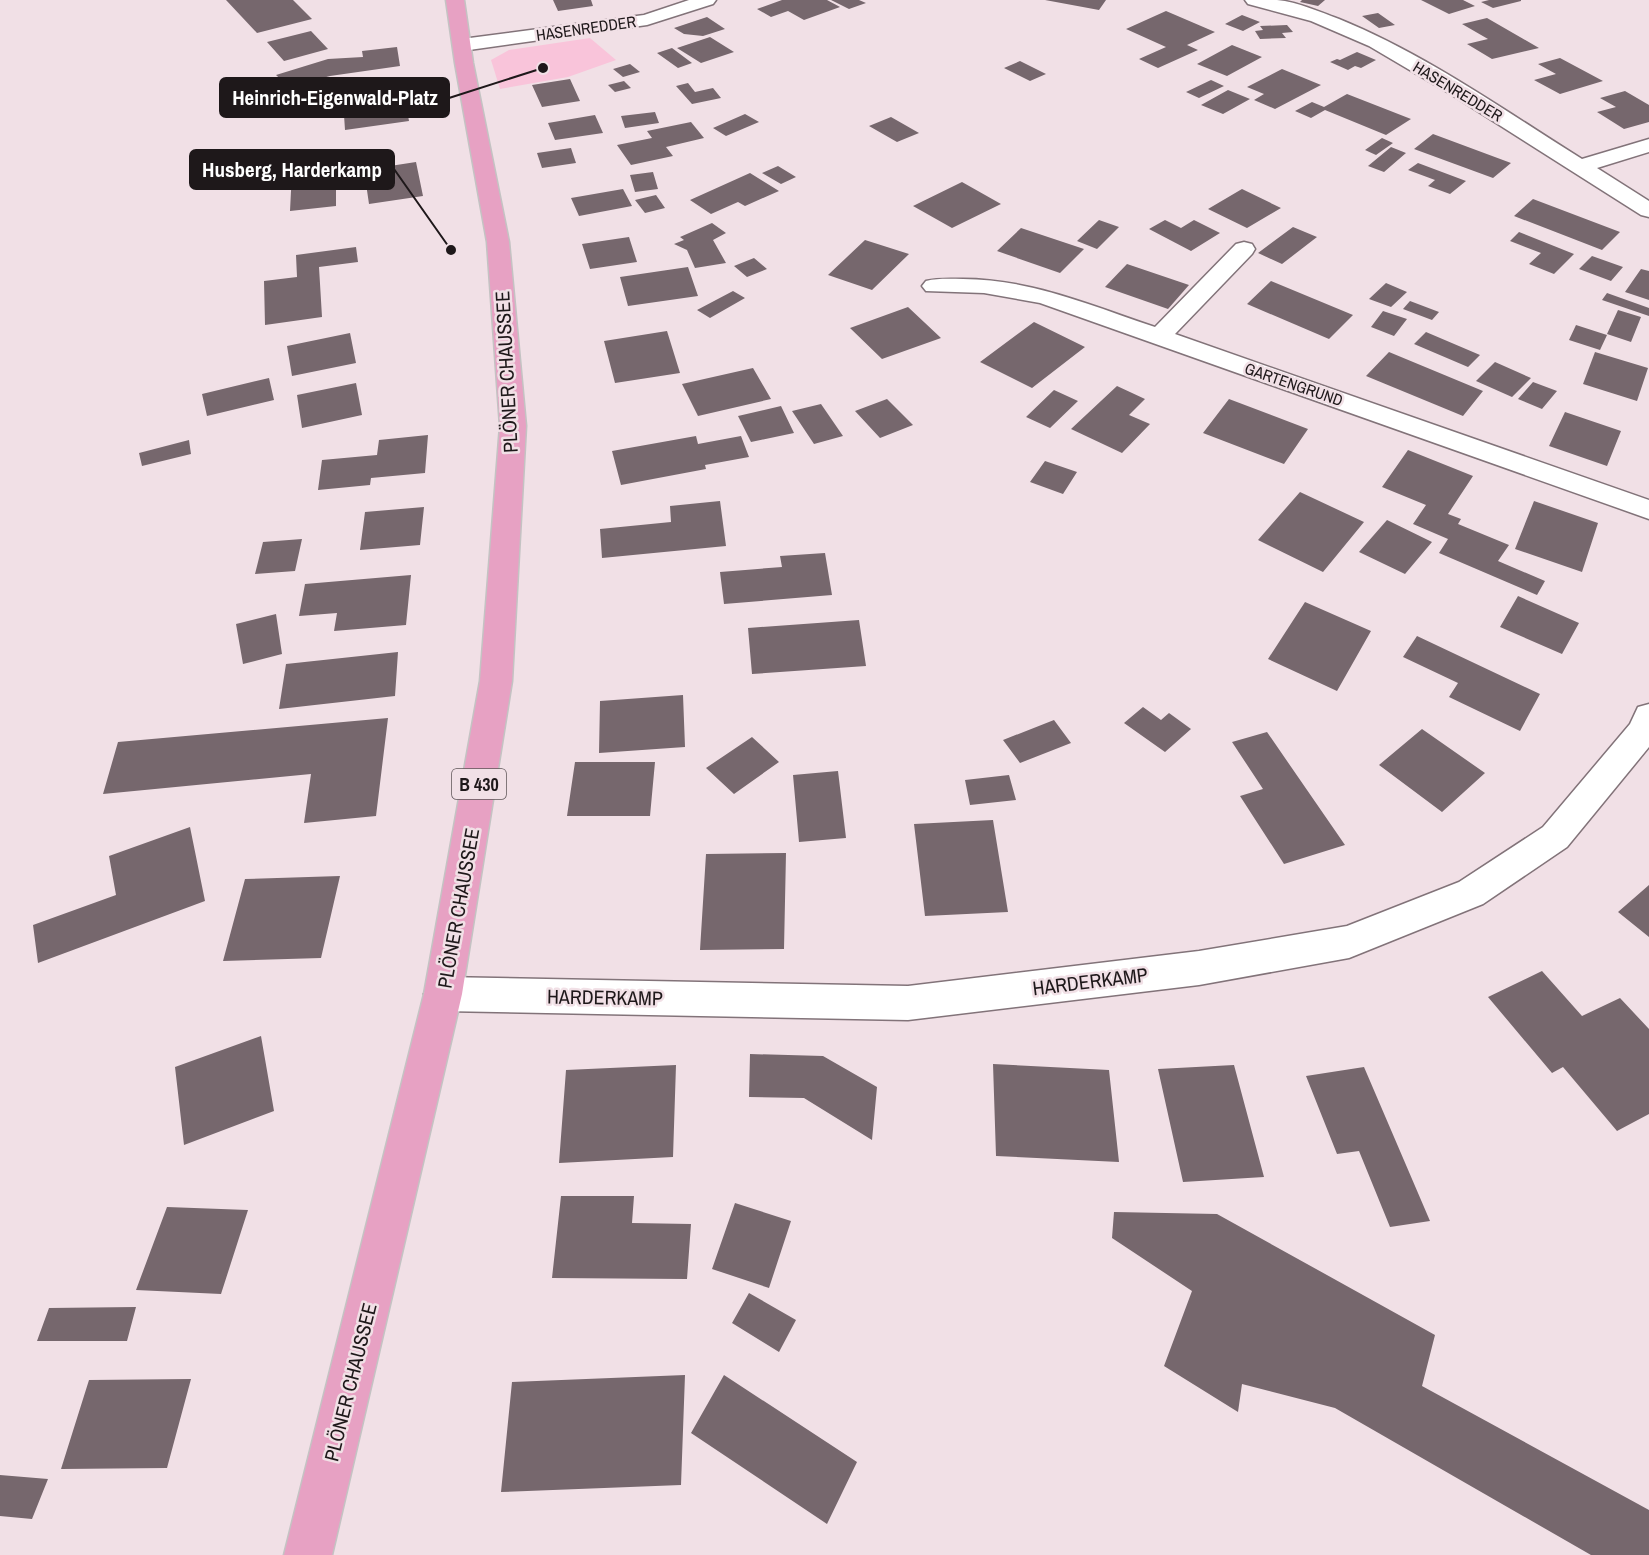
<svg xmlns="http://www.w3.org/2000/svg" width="1649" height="1555" font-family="'Archivo Narrow',sans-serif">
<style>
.green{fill:#f9c4da}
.building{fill:#76676d}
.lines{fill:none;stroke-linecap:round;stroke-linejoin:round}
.minor-casing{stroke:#827379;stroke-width:3}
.major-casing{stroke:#c4c3c3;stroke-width:3}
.minor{fill:#fff;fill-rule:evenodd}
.major{fill:#e7a1c3;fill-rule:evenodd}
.labels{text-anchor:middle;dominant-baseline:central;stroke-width:5;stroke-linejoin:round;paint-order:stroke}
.far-street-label{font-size:16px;fill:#1e181a;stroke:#f1e0e6}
.shield{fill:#f1e0e6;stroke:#5d5457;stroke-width:1.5}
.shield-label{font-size:18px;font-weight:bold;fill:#1e181a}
.street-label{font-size:20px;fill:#1e181a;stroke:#f1e0e6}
.leader{fill:none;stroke:#1e181a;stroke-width:2}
.callout-dot{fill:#1e181a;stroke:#f1e0e6;stroke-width:2}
.callout{fill:#1e181a;stroke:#1e181a;stroke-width:2}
.callout-label{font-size:21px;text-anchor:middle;font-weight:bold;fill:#fff}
</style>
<rect width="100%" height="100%" fill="#f1e0e6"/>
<!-- green -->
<path class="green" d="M590,38L616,60L568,77L500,89L491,60L509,50Z"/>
<!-- building -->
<path class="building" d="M226,0H293L312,19L257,33Z
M553,0H591L593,6L558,11Z
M782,0H827L840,7L804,20L788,11L771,17L757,9Z
M831,0H859L866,3L849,9Z
M1045,0H1106L1099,10Z
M1302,0H1325L1318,6L1300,2Z
M1421,0H1463L1475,6L1449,14Z
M1489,0H1521V1L1493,8L1481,2Z
M1166,11L1215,32L1187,45L1198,50L1158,68L1139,59L1166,47L1126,29Z
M1378,13L1395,25L1379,28L1362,16Z
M1242,15L1260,22L1243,31L1225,24Z
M707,17L725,29L703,36L684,34L674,28Z
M1487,18L1539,48L1492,59L1467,44L1488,39L1462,24Z
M1287,25L1293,32L1282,33L1286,38L1260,39L1255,31L1263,30L1260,26Z
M311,31L328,49L284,61L267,42Z
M710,37L734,52L701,63L677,48Z
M1232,45L1262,57L1227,76L1197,64Z
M397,47L400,66L330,76L289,87L276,75L328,59L363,57L362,51Z
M672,48L692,63L678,68L657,53Z
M1357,52L1376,60L1361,68L1355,66L1348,70L1330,62L1337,59L1340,60Z
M1560,58L1603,81L1560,94L1534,80L1556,74L1538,64Z
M1020,61L1046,74L1030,81L1004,68Z
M630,64L640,72L623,77L613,69Z
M1282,69L1321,85L1275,109L1254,100L1264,94L1247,87Z
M570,79L580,101L542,107L532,85Z
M1211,80L1224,86L1199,98L1186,92Z
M624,81L631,88L615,92L608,85Z
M688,83L695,92L713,88L721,98L692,104L676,86Z
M403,88L409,121L345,130L344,115L374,111L371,92Z
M1228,90L1250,99L1223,114L1201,105Z
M1625,91L1649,105V122L1624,129L1597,112L1616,107L1600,98Z
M1347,94L1411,119L1386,135L1325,110L1311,118L1295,111L1312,102L1324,107Z
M655,112L659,123L625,128L621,116Z
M745,114L759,122L726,136L713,128Z
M595,115L603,133L555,140L548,123Z
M891,117L919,133L897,142L869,126Z
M691,122L704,138L666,147L673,156L631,165L617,145L652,138L647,131Z
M1433,134L1511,163L1493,178L1414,149Z
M1382,138L1393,143L1376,155L1365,150Z
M1391,147L1406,153L1384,172L1368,166Z
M571,148L576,163L542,168L537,153Z
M416,162L423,196L369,204L364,170Z
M1418,163L1466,181L1450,194L1428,186L1435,180L1408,170Z
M336,166V206L290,211L292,171Z
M778,166L796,177L781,184L762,173Z
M653,172L658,189L635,192L630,175Z
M750,173L779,191L745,206L738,202L711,214L690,200Z
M962,182L1001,204L952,228L913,206Z
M623,189L632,206L579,216L571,198Z
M1242,189L1281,208L1247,228L1208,209Z
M656,195L665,208L645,213L635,200Z
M1533,199L1620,232L1602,250L1514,216Z
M1099,220L1119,227L1097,249L1077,241Z
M1165,220L1181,228L1194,220L1220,233L1191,251L1149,229Z
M712,223L726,233L713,240L726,263L695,268L687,250L674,244L684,240L680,237Z
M1293,227L1317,237L1282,264L1258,253Z
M1021,228L1084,249L1060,273L997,251Z
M1519,232L1574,254L1554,274L1529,264L1541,253L1510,241Z
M629,237L637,262L590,269L582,244Z
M865,240L909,254L872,290L828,275Z
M356,247L358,262L319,267L322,317L265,325L264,281L297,277L296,255Z
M1592,256L1623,267L1611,281L1579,269Z
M754,258L767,269L747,277L734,266Z
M1127,264L1189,285L1168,309L1105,287Z
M688,267L698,296L628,306L620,277Z
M1641,269L1649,271V300L1625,292Z
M1271,281L1353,315L1329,339L1247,304Z
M1386,283L1407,292L1391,307L1369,299Z
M733,291L745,298L710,318L697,310Z
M1607,293L1649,308V316L1602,300Z
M1410,301L1439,312L1432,320L1403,309Z
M908,307L941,338L882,359L850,328Z
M1618,310L1641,317L1631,342L1607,334Z
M1383,311L1407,319L1394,336L1371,327Z
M1034,322L1085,347L1032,388L980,362Z
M1576,325L1607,335L1600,350L1569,340Z
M667,331L680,373L615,383L604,341Z
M1426,332L1480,355L1468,367L1414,344Z
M350,333L356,363L292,376L287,346Z
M1389,352L1483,391L1463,416L1366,376Z
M1595,352L1648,368L1637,401L1583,384Z
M1495,362L1531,378L1512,397L1476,381Z
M753,368L771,399L698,416L682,384Z
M269,378L274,400L207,416L202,394Z
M1533,382L1557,391L1542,409L1518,399Z
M356,383L362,415L302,428L297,395Z
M1117,386L1145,399L1129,415L1150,424L1122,453L1071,429Z
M1054,390L1078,401L1050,428L1026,417Z
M887,399L913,425L880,438L855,411Z
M1229,399L1308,429L1284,464L1203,433Z
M821,404L843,436L814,444L792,411Z
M781,406L794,433L751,442L738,416Z
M1565,412L1621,431L1607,466L1549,446Z
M428,435L425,473L371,478L370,485L318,490L322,460L377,455L379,440Z
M696,436L698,444L741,436L749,457L705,465L706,469L621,485L612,451Z
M189,440L191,454L142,466L139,453Z
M1408,450L1473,476L1448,514L1461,519L1458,524L1509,545L1498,561L1545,581L1537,595L1439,553L1448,539L1413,524L1426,505L1382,487Z
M1045,461L1077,472L1063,494L1030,482Z
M1300,492L1364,522L1323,572L1258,540Z
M720,501L726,546L602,558L600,529L671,522L670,506Z
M1534,501L1598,523L1582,572L1515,549Z
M424,507L420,545L360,550L365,512Z
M1387,520L1432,542L1405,574L1359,552Z
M302,539L295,571L255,574L263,542Z
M825,553L832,595L724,604L720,572L782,567L780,556Z
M411,575L406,625L334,631L337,613L299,616L305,584Z
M1518,596L1579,623L1562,654L1500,627Z
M1305,602L1371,631L1337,691L1268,659Z
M276,614L282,654L243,664L236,624Z
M859,620L866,666L752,674L748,628Z
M1417,636L1540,694L1520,731L1449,697L1458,683L1403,657Z
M398,652L395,696L279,709L286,664Z
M683,695L685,747L599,753L600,701Z
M1143,707L1161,720L1169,713L1191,729L1165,752L1124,723Z
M388,718L376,816L304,823L311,774L103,794L118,742Z
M1054,720L1071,743L1020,763L1003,740Z
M1422,729L1485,773L1442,812L1379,765Z
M1267,732L1345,845L1284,864L1240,796L1263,789L1232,742Z
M752,737L779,762L734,794L706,768Z
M575,762H655L650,816H567Z
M838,771L846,838L799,842L793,775Z
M1009,775L1016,800L970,805L965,780Z
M993,820L1008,912L925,916L914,824Z
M190,827L205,901L38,963L33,925L116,895L109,856Z
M786,853L784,949L700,950L706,854Z
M340,876L321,958L223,961L245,879Z
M1649,885V937L1618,912Z
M1542,971L1582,1016L1620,998L1649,1029V1114L1617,1131L1563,1067L1552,1073L1488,997Z
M261,1036L274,1111L184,1145L175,1067Z
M750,1054L823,1056L877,1087L872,1140L804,1098L749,1097Z
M993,1064L1109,1070L1119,1162L996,1156Z
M676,1065L673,1157L559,1163L566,1070Z
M1234,1065L1264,1177L1183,1182L1158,1069Z
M1364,1067L1430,1221L1390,1227L1359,1151L1337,1154L1306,1076Z
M561,1196H634L632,1223L691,1224L687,1279L552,1278Z
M735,1203L791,1221L769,1288L712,1269Z
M167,1207L248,1210L221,1294L136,1290Z
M1114,1212L1217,1214L1435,1335L1422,1386L1649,1510V1555H1591L1335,1408L1242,1384L1238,1412L1164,1366L1192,1291L1112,1238Z
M749,1293L796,1320L779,1352L732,1323Z
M136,1307L127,1341H37L49,1308Z
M685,1375L681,1485L501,1492L512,1382Z
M724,1375L857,1462L827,1524L691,1433Z
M191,1379L167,1468L61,1469L89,1380Z
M0,1475L48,1479L32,1519L0,1516Z"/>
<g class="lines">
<!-- minor casing -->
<g class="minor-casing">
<path id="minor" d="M689,0H716L713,4L647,25L462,51L455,49L453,45L455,41L462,39L644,15Z
M1245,0C1256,0 1267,0 1277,0C1298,2 1320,12 1339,19C1425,54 1504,110 1582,159L1649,139V152L1597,168L1649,201V217L1641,215L1452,95L1369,46L1311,21L1248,4Z
M1244,242L1252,244L1255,249L1252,254L1175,334L1649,500V519L1040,303L984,293L926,291L922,286L926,281C938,278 950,279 963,279C1030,279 1092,306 1155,327L1236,244Z
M1649,704V747L1567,847L1483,904L1349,958L1199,985L908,1020L443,1011L430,1006L424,994L430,982L443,977L908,986L1199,951L1347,926L1459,882L1543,827L1630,724L1638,707Z"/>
</g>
<!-- major casing -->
<g class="major-casing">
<path id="major" d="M446,0H464L473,63L509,242L526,426L512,681L462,994L332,1555H284L424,994L480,681L500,426L487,242L455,63Z"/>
</g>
<!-- minor -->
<use href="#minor" class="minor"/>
<!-- major -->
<use href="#major" class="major"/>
</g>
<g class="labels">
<!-- far-street labels -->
<g class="far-street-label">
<text transform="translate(586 28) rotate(-8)">HASENREDDER</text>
<text transform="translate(1458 91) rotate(31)">HASENREDDER</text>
<text transform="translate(1294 384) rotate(19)">GARTENGRUND</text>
</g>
<!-- shield labels -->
<rect class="shield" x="452" y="769" width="54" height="30" rx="4.5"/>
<g class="shield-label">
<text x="479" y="784">B 430</text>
</g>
<!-- street labels -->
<g class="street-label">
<text transform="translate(506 372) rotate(-93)">PLÖNER CHAUSSEE</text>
<text transform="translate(458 908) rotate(-80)">PLÖNER CHAUSSEE</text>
<text transform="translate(1090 981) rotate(-7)">HARDERKAMP</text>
<text transform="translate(605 997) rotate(1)">HARDERKAMP</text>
<text transform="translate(350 1382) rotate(-76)">PLÖNER CHAUSSEE</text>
</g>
</g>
<!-- callouts -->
<path class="leader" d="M543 68L449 98M451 250L394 169"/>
<g class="callout-dot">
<circle cx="543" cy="68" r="6"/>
<circle cx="451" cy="250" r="6"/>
</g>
<g class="callout">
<rect x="220" y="78" width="229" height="39" rx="6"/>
<rect x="190" y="150" width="204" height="39" rx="6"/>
</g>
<g class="callout-label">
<text x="335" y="105">Heinrich-Eigenwald-Platz</text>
<text x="292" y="177">Husberg, Harderkamp</text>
</g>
</svg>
